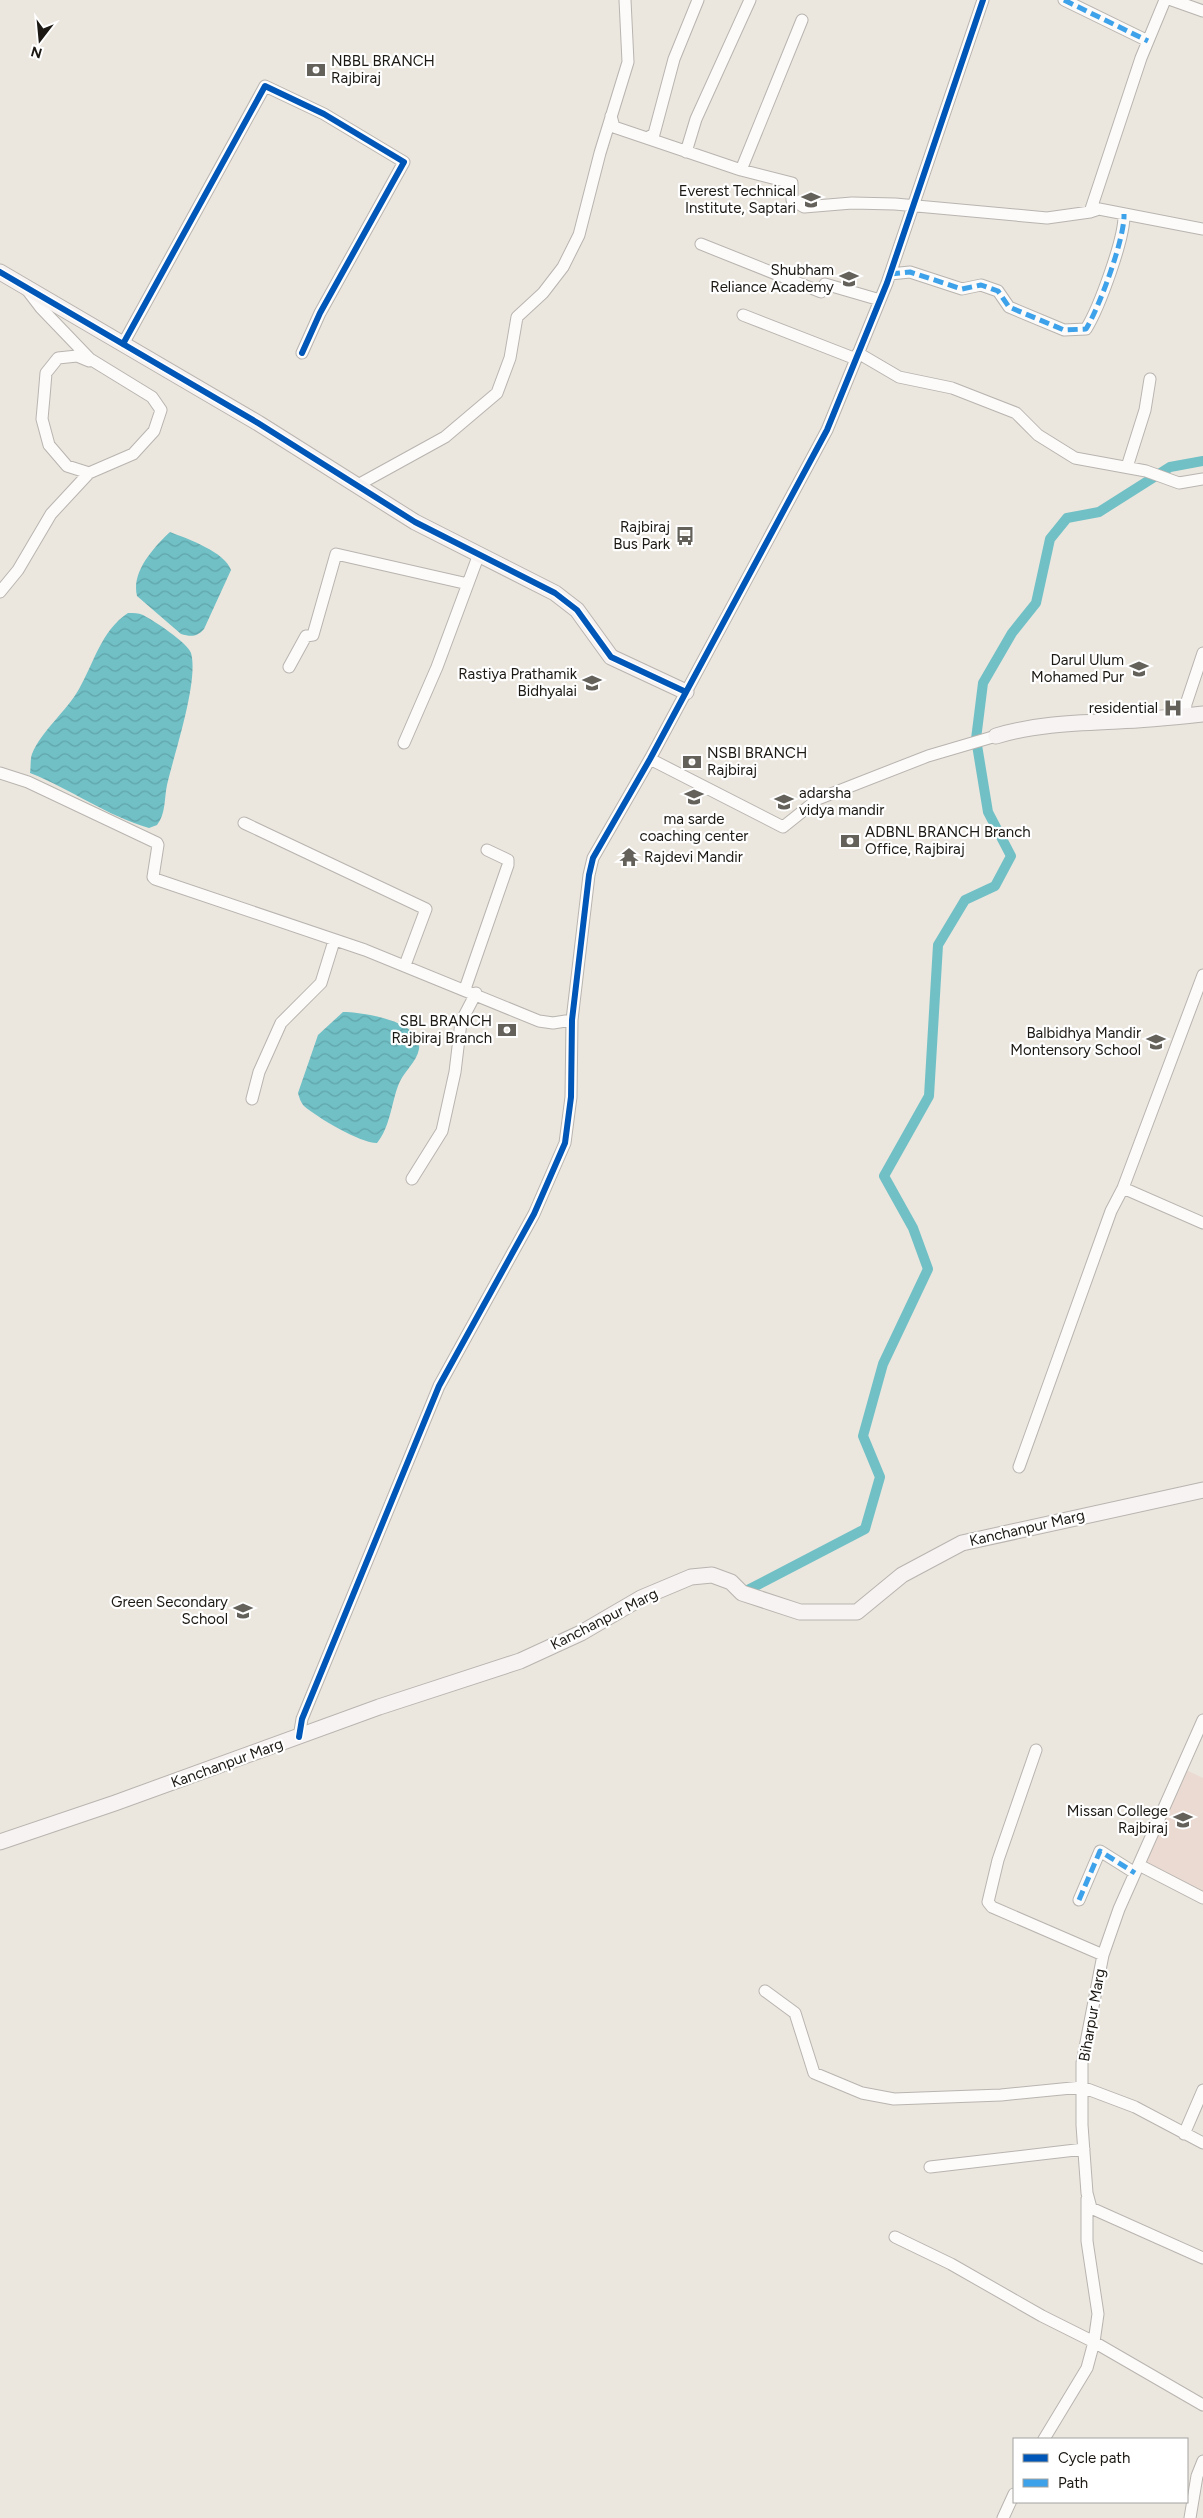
<svg xmlns="http://www.w3.org/2000/svg" width="1203" height="2518" font-family="Figtree,sans-serif">
<style>
.education{fill:#eadad2}
.water{fill:url(#water-waves)}
.lines{fill:none;stroke-linecap:round;stroke-linejoin:round}
.canal{stroke:#70c0c6;stroke-width:10}
.street-casing{stroke:#b8b4af;stroke-width:13}
.secondary-casing{stroke:#b8b4af;stroke-width:17}
.street{stroke:#fcfbfa;stroke-width:11}
.secondary{stroke:#f7f3f2;stroke-width:15}
.quiet{stroke:#3da2ea;stroke-width:5;stroke-dasharray:10 5;stroke-linecap:butt}
.cycleway-casing{stroke:#fff;stroke-width:9}
.cycleway{stroke:#0057b8;stroke-width:6}
.labels{text-anchor:middle;dominant-baseline:central;stroke-width:4.5;stroke-linejoin:round;paint-order:stroke}
.poi-label{font-size:15px;fill:#1c1914;stroke:#fff;text-anchor:end}
.street-label{font-size:15px;fill:#1c1914;stroke:#fff}
</style>
<defs>
<pattern id="water-waves" width="16" height="10" patternUnits="userSpaceOnUse" patternTransform="scale(1.25)"><rect width="16" height="10" fill="#70c0c6"/><path d="M0 5q4-4 8 0t8 0" fill="none" stroke="#60a4a9"/></pattern>
</defs>
<rect width="100%" height="100%" fill="#ebe6de"/>
<!-- education -->
<path class="education" d="M1186,1770L1203,1778V1892L1143,1861Z"/>
<!-- water -->
<path class="water" d="M170,532C188,539 225,552 231,570L204,629C197,637 191,637 181,634L137,596C131,572 154,547 170,532Z
M128,613C134,613 138,613 143,615C153,620 188,643 191,653C199,681 174,754 167,785C164,799 166,813 157,825L149,828C107,816 71,789 30,773C31,768 30,760 32,754C42,730 66,712 79,689C94,663 101,631 128,613Z
M343,1012C362,1012 423,1021 419,1049C417,1062 402,1073 398,1086C391,1105 390,1127 377,1143C360,1143 318,1118 304,1106C301,1103 299,1097 298,1093L318,1035Z"/>
<g class="lines">
<!-- canal -->
<path class="canal" d="M742,1593L865,1529L880,1477L863,1436L883,1364L928,1269L913,1228L884,1176L929,1096L938,945L965,900L995,886L1011,856L988,812L976,739L983,683L1012,633L1036,603L1050,539L1067,518L1099,512L1170,467L1203,461"/>
<!-- street casing -->
<g class="street-casing">
<path id="street" d="M1064,0L1148,41
M1172,0L1203,11
M611,116L614,127L741,170L792,183V200L804,207L852,203L895,204L1047,218L1090,212L1099,209L1203,229
M647,138L654,134L674,59L698,0
M686,152L696,119L750,0
M741,170L802,20
M1090,212L1141,58L1165,0
M701,244L821,292L825,284L880,300
M890,274L910,272L962,289L981,285L998,291L1009,307L1064,330L1086,329C1099,308 1125,238 1124,214
M743,315L856,359
M123,344L265,86L324,114L404,162L320,313L302,353
M858,353L899,377L952,388L1016,413L1038,435L1075,458L1146,471L1179,483L1203,479
M89,361L77,356L58,358L46,373L44,397L42,419L49,445L67,466L89,473
M1127,467L1145,410L1150,379
M356,486L445,437L497,393L510,358L517,317L543,293L563,267L579,235L600,153L628,62L625,0
M0,592L18,570L51,514L89,473L133,454L154,431L161,410L152,397L90,359L41,308L28,291
M289,667L306,636L313,635L336,554L468,584
M1185,716L1186,704L1203,653
M404,743L437,667L479,554
M650,759L783,827L818,799L928,756L996,736
M0,773L28,782L157,843L158,845L153,877L155,879L365,950L539,1021L553,1023L572,1020
M244,823L426,909L405,965
M465,989L508,865V860L487,850
M252,1099L259,1072L281,1023L321,983L334,941
M412,1179L442,1131L455,1072L461,1022L476,993
M1123,1188L1203,1223
M1019,1467L1111,1211L1123,1188L1203,975
M1203,1720L1119,1909L1103,1955L1082,2063V2125L1087,2193L1091,2208L1203,2258
M299,1737L302,1719L439,1386L534,1214L565,1143L571,1097L572,1020L589,875L593,858L650,759L827,430L887,283L983,0
M1036,1750L998,1860L988,1902L992,1907L1103,1955
M1139,1865L1203,1898
M1079,1900L1100,1851L1135,1873
M765,1991L795,2013L814,2073L862,2093L894,2099L1001,2095L1082,2087L1135,2107L1203,2143
M1184,2134L1203,2090
M930,2167L1084,2149
M895,2237L951,2264L1042,2316L1094,2342L1098,2314L1087,2241V2199
M1044,2439L1087,2368L1094,2342L1203,2405
M1003,2518L1014,2494
M1190,2518L1197,2476L1203,2461"/>
</g>
<!-- secondary casing -->
<g class="secondary-casing">
<path id="secondary" d="M0,272L258,423L415,522L555,593L577,610L611,657L686,692
M996,736C1035,724 1077,723 1118,721C1147,720 1175,717 1203,714
M0,1842L115,1803L379,1707L520,1661L581,1633L641,1598L691,1577L712,1575L731,1582L742,1593L800,1612H857L902,1575L962,1543L1203,1490"/>
</g>
<!-- street -->
<use href="#street" class="street"/>
<!-- secondary -->
<use href="#secondary" class="secondary"/>
<!-- quiet -->
<path class="quiet" d="M1064,0L1148,41
M890,274L910,272L962,289L981,285L998,291L1009,307L1064,330L1086,329C1099,308 1125,238 1124,214
M1079,1900L1100,1851L1135,1873"/>
<!-- cycleway casing -->
<g class="cycleway-casing">
<path id="cycleway" d="M0,272L258,423L415,522L555,593L577,610L611,657L686,692
M123,344L265,86L324,114L404,162L320,313L302,353
M299,1737L302,1719L439,1386L534,1214L565,1143L571,1097L572,1020L589,875L593,858L650,759L827,430L887,283L983,0"/>
</g>
<!-- cycleway -->
<use href="#cycleway" class="cycleway"/>
</g>
<!-- icons -->
<defs>
<g id="bank-bare" transform="scale(1.5)"><path d="M-6-4H6V4H-6ZM0-2.3a2.3 2.3 0 1 0 0 4.6a2.3 2.3 0 1 0 0-4.6Z" fill="#64615b" stroke="#fff" stroke-width="2.5" paint-order="stroke"/></g>
<g id="school-bare" transform="scale(1.5)"><path d="M0-5L7-2L0 1L-7-2ZM-4 1L0 2.5L4 1V4Q0 6-4 4Z" fill="#64615b" stroke="#fff" stroke-width="2.5" paint-order="stroke"/></g>
<g id="bus-bare" transform="scale(1.5)"><path d="M-5-6H5V4H4V6H2V4H-2V6H-4V4H-5ZM-3.5-4V0h7V-4ZM-3.5 1.2v1.5H-2V1.2ZM2 1.2v1.5H3.5V1.2Z" fill="#64615b" stroke="#fff" stroke-width="2.5" paint-order="stroke"/></g>
<g id="hospital-bare" transform="scale(1.5)"><path d="M-5-5h3v3.5h4V-5h3V5h-3V1.5h-4V5h-3Z" fill="#64615b" stroke="#fff" stroke-width="2.5" paint-order="stroke"/></g>
<g id="temple-bare" transform="scale(1.5)"><path d="M0-6L5-2H3V0L6.5 2.5H4V6H1.5V3h-3V6H-4V2.5H-6.5L-3 0V-2H-5Z" fill="#64615b" stroke="#fff" stroke-width="2.5" paint-order="stroke"/></g>
</defs>
<g fill-rule="evenodd">
<use href="#bank-bare" x="316" y="70"/>
<use href="#school-bare" x="811" y="200"/>
<use href="#school-bare" x="849" y="279"/>
<use href="#bus-bare" x="685" y="536"/>
<use href="#school-bare" x="1139" y="669"/>
<use href="#school-bare" x="592" y="683"/>
<use href="#hospital-bare" x="1173" y="708"/>
<use href="#bank-bare" x="692" y="762"/>
<use href="#school-bare" x="694" y="797"/>
<use href="#school-bare" x="784" y="802"/>
<use href="#bank-bare" x="850" y="841"/>
<use href="#temple-bare" x="629" y="857"/>
<use href="#bank-bare" x="507" y="1030"/>
<use href="#school-bare" x="1156" y="1042"/>
<use href="#school-bare" x="243" y="1611"/>
<use href="#school-bare" x="1183" y="1820"/>
</g>
<g class="labels">
<!-- poi labels -->
<g class="poi-label">
<text x="331" y="61" text-anchor="start">NBBL BRANCH<tspan x="331" dy="17">Rajbiraj</tspan></text>
<text x="796" y="191">Everest Technical<tspan x="796" dy="17">Institute, Saptari</tspan></text>
<text x="834" y="270">Shubham<tspan x="834" dy="17">Reliance Academy</tspan></text>
<text x="670" y="527">Rajbiraj<tspan x="670" dy="17">Bus Park</tspan></text>
<text x="1124" y="660">Darul Ulum<tspan x="1124" dy="17">Mohamed Pur</tspan></text>
<text x="577" y="674">Rastiya Prathamik<tspan x="577" dy="17">Bidhyalai</tspan></text>
<text x="1158" y="708">residential</text>
<text x="707" y="753" text-anchor="start">NSBI BRANCH<tspan x="707" dy="17">Rajbiraj</tspan></text>
<text x="799" y="793" text-anchor="start">adarsha<tspan x="799" dy="17">vidya mandir</tspan></text>
<text x="694" y="819" text-anchor="middle">ma sarde<tspan x="694" dy="17">coaching center</tspan></text>
<text x="865" y="832" text-anchor="start">ADBNL BRANCH Branch<tspan x="865" dy="17">Office, Rajbiraj</tspan></text>
<text x="644" y="857" text-anchor="start">Rajdevi Mandir</text>
<text x="492" y="1021">SBL BRANCH<tspan x="492" dy="17">Rajbiraj Branch</tspan></text>
<text x="1141" y="1033">Balbidhya Mandir<tspan x="1141" dy="17">Montensory School</tspan></text>
<text x="228" y="1602">Green Secondary<tspan x="228" dy="17">School</tspan></text>
<text x="1168" y="1811">Missan College<tspan x="1168" dy="17">Rajbiraj</tspan></text>
</g>
<!-- street labels -->
<g class="street-label">
<text transform="translate(1027 1528) rotate(-13)">Kanchanpur Marg</text>
<text transform="translate(604 1619) rotate(-27)">Kanchanpur Marg</text>
<text transform="translate(227 1763) rotate(-20)">Kanchanpur Marg</text>
<text transform="translate(1092 2015) rotate(-80)">Biharpur Marg</text>
</g>
</g>
<!-- legend -->
<rect x="1013" y="2438" width="175" height="65" fill="#ffffff" stroke="#a4a3a1"/>
<rect x="1023" y="2454" width="25" height="8" fill="#0057b8" stroke="#a4a3a1"/>
<text x="1058" y="2463" font-size="15" fill="#1c1914">Cycle path</text>
<rect x="1023" y="2479" width="25" height="8" fill="#3da2ea" stroke="#a4a3a1"/>
<text x="1058" y="2488" font-size="15" fill="#1c1914">Path</text>
<!-- north arrow -->
<g transform="translate(40 40) rotate(196)" stroke="#ffffff" stroke-width="4" paint-order="stroke">
<path d="M0-4L9 19L0 12L-9 19Z" fill="#1c1914"/>
<text y="-8" font-size="14" font-weight="bold" text-anchor="middle" fill="#1c1914">N</text>
</g>
</svg>
